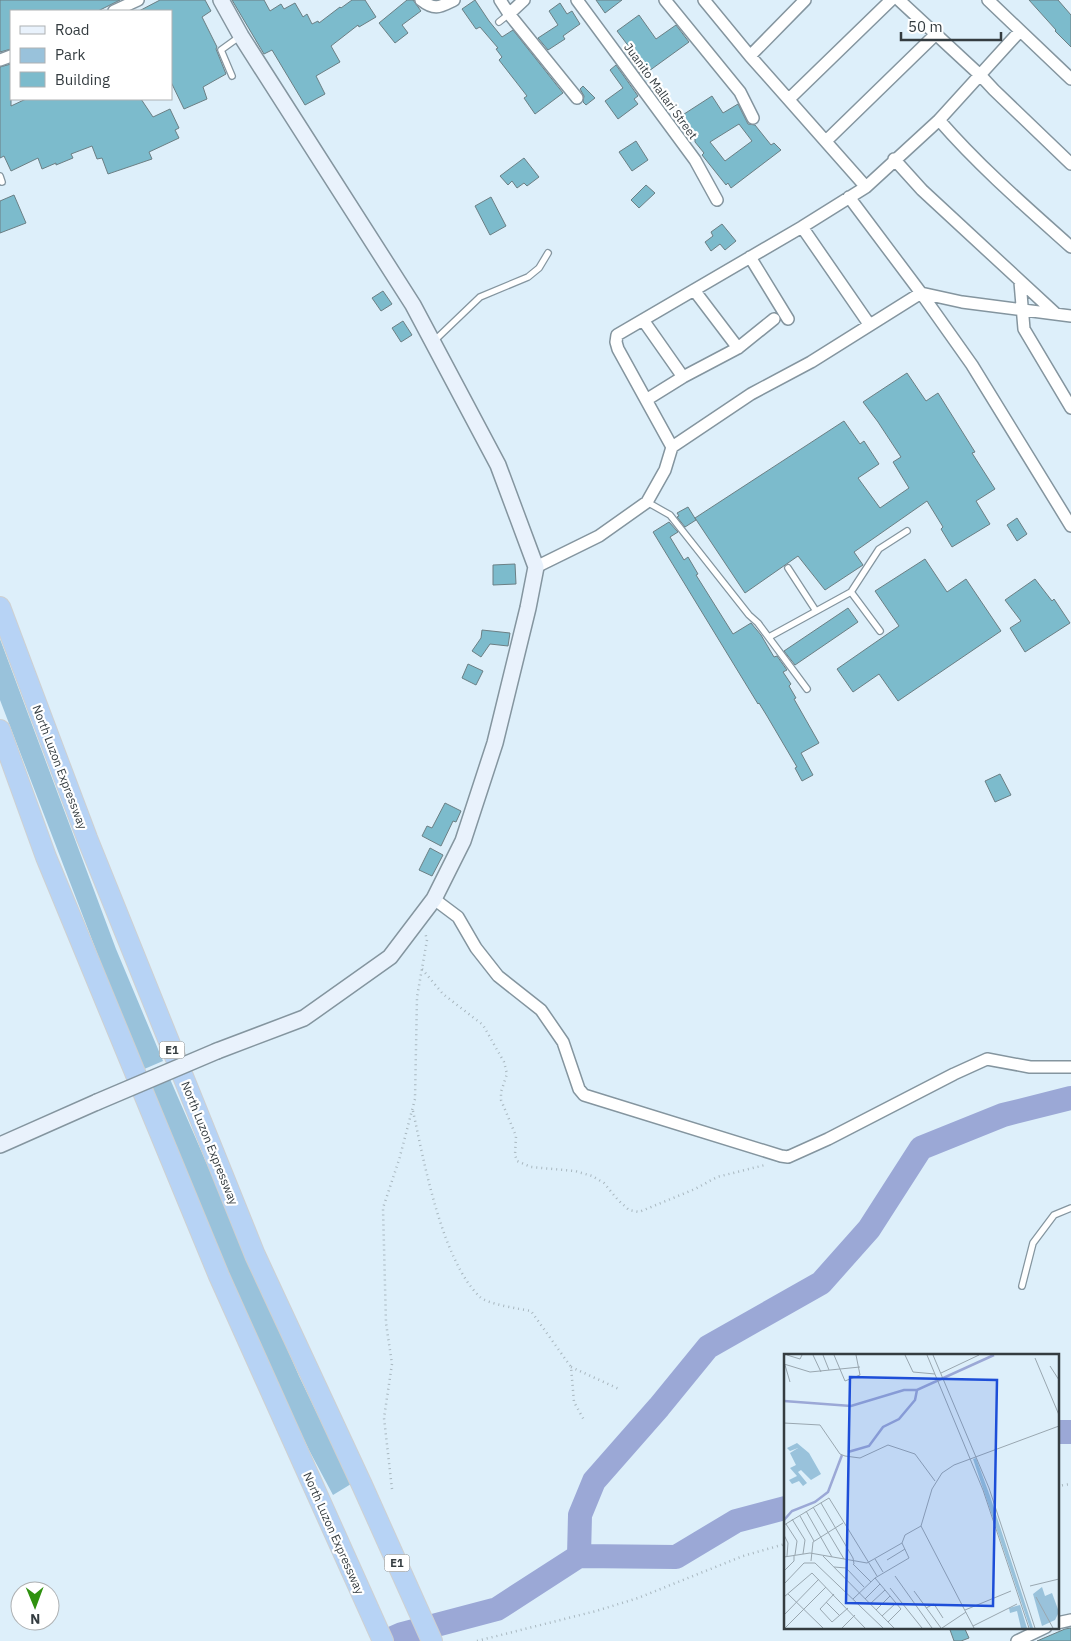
<svg xmlns="http://www.w3.org/2000/svg" width="1071" height="1641" font-family="'IBM Plex Sans',sans-serif">
<style>
.green{fill:#99c2db}
.lines{fill:none;stroke-linecap:round;stroke-linejoin:round}
.river{stroke:#9ba8d6;stroke-width:24}
.building{fill:#7cbbcc;stroke:#6b7f84;fill-rule:evenodd}
.lane-casing{stroke:#84959f;stroke-width:8}
.street-casing{stroke:#84959f;stroke-width:14}
.secondary-casing{stroke:#84959f;stroke-width:18}
.highway-casing{stroke:#ced0d1;stroke-width:22}
.path{stroke:#a8b7bf;stroke-width:2.5;stroke-dasharray:1 4;stroke-linecap:butt}
.lane{stroke:#fff;stroke-width:5.5}
.street{stroke:#fff;stroke-width:11}
.secondary{stroke:#e9f2fc;stroke-width:15}
.highway{stroke:#b7d3f5;stroke-width:20}
.secondary-bridge-casing{stroke:#84959f;stroke-width:18;stroke-linecap:butt}
.secondary-bridge{stroke:#e9f2fc;stroke-width:15}
.labels{text-anchor:middle;dominant-baseline:central;stroke-width:4.5;stroke-linejoin:round;paint-order:stroke}
.shield{fill:#fff;stroke:#717679;stroke-width:1}
.shield-label{font-size:11px;font-weight:bold;fill:#343c40}
.street-label{font-size:12px;fill:#343c40;stroke:#fff}
.inset-river{fill:none;stroke:#9ba8d6;stroke-width:2.5}
.inset-road{fill:none;stroke:#99a7b0;stroke-width:1}
.view{fill:#1d4ed8;fill-opacity:0.15;stroke:#1d4ed8;stroke-width:2.5}
.inset-edge{fill:none;stroke:#343c40;stroke-width:2.5}
</style>
<rect width="100%" height="100%" fill="#ddeffa"/>
<!-- green -->
<path class="green" d="M0,639L116,949L163,1061L142,1070L0,700Z
M170,1079L299,1376L351,1484L333,1495L309,1450L265,1358L150,1088Z"/>
<g class="lines">
<!-- river -->
<path class="river" d="M1057,1432H1071
M579,1556L580,1515L594,1481L659,1407L708,1347L821,1283L869,1229L921,1148L1003,1115L1071,1098
M386,1641L402,1634L497,1609L579,1556L676,1557L736,1521L785,1508"/>
</g>
<!-- building -->
<path class="building" d="M0,0H120L98,11H11V49L0,52Z
M160,0H205L211,11L202,17L217,47L216,49L226,74L203,87L207,99L184,109L171,82V11H139Z
M232,0H264L270,11L281,4L284,9L295,3L303,17L307,14L312,24L318,21L319,23L340,7L341,8L352,0H365L376,17L359,27L358,25L331,46L340,62L316,76L325,94L305,105L272,50L264,54Z
M407,0H413L421,11L402,25L408,33L395,43L379,23Z
M475,0L489,21L502,37L513,30L563,93L535,114L524,98L527,96L499,60L502,57L496,49L498,48L480,27L476,29L462,9Z
M596,0H622L605,13Z
M1029,0H1058L1071,15V47L1055,31L1056,30Z
M560,3L567,14L572,11L580,24L563,36L565,39L548,50L538,38L558,25L549,11Z
M639,15L656,39L676,25L689,42L642,76L628,56L633,52L617,31Z
M11,64V106L26,99H141L153,117L170,109L179,128L175,130L179,138L149,152L152,159L108,174L102,158L97,159L92,146L71,154L73,158L56,165V163L42,169L38,158L11,171L4,156L0,158V67Z
M616,65L638,96L634,99L638,104L618,119L605,101L623,88L610,70Z
M583,86L595,98L586,105L583,102L584,96L580,89Z
M712,96L723,113L738,104L748,124L755,125L771,145L774,143L781,150L731,188L728,183L726,185L702,155L704,153L695,142V138L681,116ZM739,124L752,141L725,161L710,142Z
M636,141L648,160L632,171L619,152Z
M524,158L539,177L527,186L524,183L517,188L512,181L508,185L500,176Z
M646,185L655,193L639,208L631,200Z
M14,195L26,223L0,233V201Z
M491,197L506,226L490,235L475,206Z
M722,224L736,241L725,250L720,244L711,251L705,242L713,236L711,232Z
M383,291L392,304L381,311L372,298Z
M403,321L412,335L401,342L392,328Z
M907,373L926,401L938,393L975,452L972,453L995,489L976,501L990,524L952,547L941,529L943,527L927,501L854,552L863,565L825,590L798,556L745,593L695,518L844,421L860,444L864,441L879,464L858,478L880,508L909,488L893,462L901,457L878,422L863,402Z
M688,507L696,520L685,527L677,517L679,516L677,513Z
M1017,518L1027,534L1017,541L1007,525Z
M669,522L678,532L670,537L684,560L688,557L698,574L696,575L733,634L751,623L761,635L774,657L777,656L787,670L783,672L791,684L789,686L796,698L794,699L819,743L801,753L813,775L802,781L795,768L797,767L767,716L759,703L758,704L653,532Z
M925,559L947,592L966,579L1001,631L898,701L879,674L853,692L837,669L899,626L875,591Z
M515,564L516,584L493,585V565Z
M1035,579L1052,601L1054,599L1070,623L1025,652L1010,628L1021,621L1005,600Z
M848,608L858,622L795,665L784,651Z
M482,630L510,633L508,646L490,644L481,657L472,651L481,638Z
M468,664L483,671L476,685L462,678Z
M1000,774L1011,795L995,802L985,781Z
M445,803L461,811L456,822L453,821L441,846L422,836L427,826L432,828Z
M430,848L443,855L432,876L419,870Z
M949,1627H964L969,1638L961,1641H954Z
M1071,1628V1641H1037L1065,1629Z"/>
<g class="lines">
<!-- lane casing -->
<g class="lane-casing">
<path id="lane" d="M499,22L509,14
M232,76L221,50L239,37
M0,176L2,182
M433,342L480,297L528,277L539,268L548,253
M647,502L670,515L749,615L758,623L807,689
M788,568L816,611
M851,592L880,631
M769,637L851,592L879,549L907,531
M1022,1286L1033,1243L1054,1215L1071,1208"/>
</g>
<!-- street casing -->
<g class="street-casing">
<path id="street" d="M421,0C435,11 440,7 454,0
M500,0L509,14L577,98
M577,0L695,160L717,200
M665,0L740,92L753,118
M704,0L750,56L866,187
M899,0L981,76L994,90L1071,164
M988,0L1071,79
M114,11L138,0
M509,14L524,0
M750,56L805,0
M0,60L11,56
M789,99L891,0
M939,120C979,166 1025,206 1071,247
M826,141L936,34
M894,159L922,190L1056,314
M849,197L921,293L972,365L1071,526
M802,227L869,324
M750,257L788,319
M1020,282L1024,329L1071,408
M694,290L738,348
M643,320L683,377
M646,400L683,377L738,348L774,319
M672,447L618,349L616,342L617,335L802,227L866,187L939,120L1020,31
M536,567L599,536L647,502L665,470L672,447L751,394L811,362L921,293L962,302L1071,316
M434,899L458,917L476,948L498,976L541,1010L563,1042L579,1089L584,1095L781,1156L788,1157L828,1139L954,1074L987,1059L1030,1067H1071
M1057,1623L1071,1620
M1017,1641L1046,1627"/>
</g>
<!-- secondary casing -->
<g class="secondary-casing">
<path id="secondary" d="M217,1051L304,1018L390,957L434,899L463,841L495,743L528,608L536,567L498,465L413,305L241,36L221,0
M0,1145L97,1102"/>
</g>
<!-- highway casing -->
<g class="highway-casing">
<path id="highway" d="M0,607L87,838L255,1255L362,1485L432,1641
M0,730L46,857L219,1276L383,1641"/>
</g>
<!-- path -->
<path class="path" d="M422,969L443,994L483,1025L504,1062L507,1074L501,1092V1100L516,1136L515,1155L517,1161L531,1167L575,1171L592,1176L604,1183L618,1200L629,1210L639,1212L695,1189L717,1177L765,1165
M413,1111C424,1162 442,1261 480,1297C487,1304 520,1309 531,1311L571,1367L574,1402L584,1420
M571,1367L619,1389
M1057,1486L1071,1484
M392,1489L384,1418L392,1364L386,1323L383,1208L399,1160L415,1099L417,997L427,940L425,932
M477,1641L596,1611L638,1598L743,1556L785,1544"/>
<!-- lane -->
<use href="#lane" class="lane"/>
<!-- street -->
<use href="#street" class="street"/>
<!-- secondary -->
<use href="#secondary" class="secondary"/>
<!-- highway -->
<use href="#highway" class="highway"/>
<!-- secondary-bridge casing -->
<g class="secondary-bridge-casing">
<path id="secondary-bridge" d="M97,1102L217,1051"/>
</g>
<!-- secondary-bridge -->
<use href="#secondary-bridge" class="secondary-bridge"/>
</g>
<g class="labels">
<!-- shield labels -->
<g class="shield">
<rect x="159.5" y="1041.5" width="25" height="17" rx="4"/>
<rect x="384.5" y="1554.5" width="25" height="17" rx="4"/>
</g>
<g class="shield-label">
<text x="172" y="1050">E1</text>
<text x="397" y="1563">E1</text>
</g>
<!-- street labels -->
<g class="street-label">
<text transform="translate(661 91) rotate(54)">Juanito Mallari Street</text>
<text transform="translate(60 767) rotate(69)">North Luzon Expressway</text>
<text transform="translate(210 1143) rotate(68)">North Luzon Expressway</text>
<text transform="translate(334 1533) rotate(66)">North Luzon Expressway</text>
</g>
</g>
<!-- overview -->
<g transform="translate(784 1354)">
<rect width="275" height="275" fill="#ddeffa"/>
<path d="M13,89L25,99L37,120L27,126L17,116L14,118L23,129L19,132L15,127L8,130L5,126L13,122L6,114L12,111L6,99L14,94L6,97L3,94ZM192,104L206,142L249,274H246L189,105ZM258,233L261,242L268,239L275,258L271,266L258,272L249,240ZM236,251L243,274H237L233,257L226,259L225,254Z" fill="#99c2db"/>
<path class="inset-river" d="M0,47L67,52L120,36H133L210,1M64,98L85,92L99,73L115,65L131,46L133,36M0,166L8,157L31,148L44,138L58,101"/>
<path class="inset-road" d="M3,1L16,5L18,1M29,1L37,18M39,1L45,16M50,1L61,27L76,21L72,1M121,1L129,18L151,20M143,1L199,136L245,274M149,1L205,134L251,274M251,4L275,61M0,10L26,18L76,13M1,11L6,28M266,12L275,26M157,19L195,1M0,69L36,71L56,100L61,102L76,104L104,91L131,100L151,127M37,149L69,204L70,210M29,153L60,205M22,157L48,203M16,162L30,187M8,165L21,186L19,200M2,170L13,187L11,201M0,171L45,144L93,222M0,181L4,189L3,202M39,202L110,274M0,203L26,199L83,209L118,189L121,181L137,172M91,205L99,218M103,206L121,195M27,207L29,188L59,169M69,210L87,228M50,213L62,214L80,233M0,217L10,207V201M111,222L148,274M91,224L117,255L104,268M0,230L20,209H31L99,274M246,232L275,225M106,234L138,274M130,237L157,274M4,240L39,274M50,240L36,255L48,268L64,254M0,243L28,219L81,274M252,243L269,274M69,245L91,224L125,204L118,189M81,245L96,230M42,248L56,262M86,250L101,236M142,254L150,250L159,264M92,256L106,242M181,256L227,237M0,261L35,225M98,262L112,249M189,272L233,250M1,274L42,233M58,274L71,261M158,274L182,258M190,274L137,172L148,135L158,119L170,111L275,72"/>
<path class="view" d="M66,23L213,26L209,252L62,249Z"/>
<rect width="275" height="275" class="inset-edge"/>
</g>
<!-- legend -->
<rect x="10" y="10" width="162" height="90" fill="#ffffff" stroke="#aeb1b3"/>
<rect x="20" y="26" width="25" height="8" fill="#e9f2fc" stroke="#aeb1b3"/>
<text x="55" y="35" font-size="15" fill="#343c40">Road</text>
<rect x="20" y="48" width="25" height="15" fill="#99c2db" stroke="#aeb1b3"/>
<text x="55" y="60" font-size="15" fill="#343c40">Park</text>
<rect x="20" y="72" width="25" height="15" fill="#7cbbcc" stroke="#aeb1b3"/>
<text x="55" y="85" font-size="15" fill="#343c40">Building</text>
<!-- north arrow -->
<g transform="translate(35 1606) rotate(179)"><circle r="24" fill="#ffffff" stroke="#aeb1b3"/>
<path d="M0-4L9 19L0 12L-9 19Z" fill="#2f910f"/>
<text y="-8" font-size="14" font-weight="bold" text-anchor="middle" fill="#343c40">N</text>
</g>
<!-- scale -->
<path d="M901 32v8h100v-8" fill="none" stroke="#343c40" stroke-width="2.5"/>
<text x="908" y="32" font-size="15" fill="#343c40" stroke="#ffffff" stroke-width="4" paint-order="stroke">50 m</text>
</svg>
